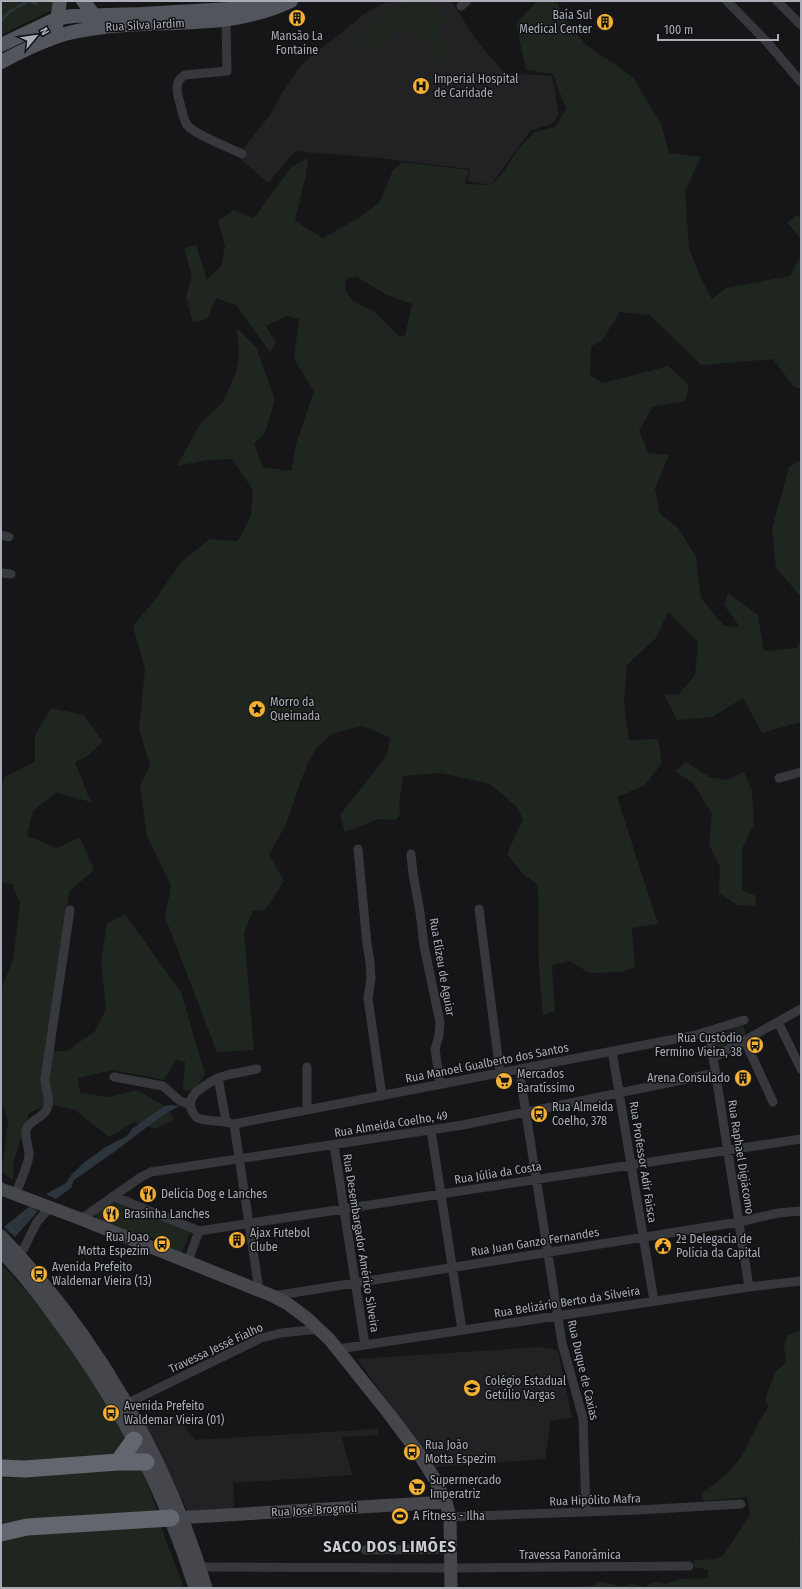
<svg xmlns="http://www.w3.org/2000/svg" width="802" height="1589" font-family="'Fira Sans Condensed',sans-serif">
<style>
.built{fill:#222225}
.green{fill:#1e261f;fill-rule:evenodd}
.water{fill:#2c353c}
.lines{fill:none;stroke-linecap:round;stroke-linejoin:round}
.stream{stroke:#2c353c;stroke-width:2.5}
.street{stroke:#37383d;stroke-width:9}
.secondary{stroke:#45474d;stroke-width:13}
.primary{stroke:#53555c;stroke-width:14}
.highway{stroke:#63666e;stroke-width:17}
.labels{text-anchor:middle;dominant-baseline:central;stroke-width:3;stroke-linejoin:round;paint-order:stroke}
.poi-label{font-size:12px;fill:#a8adb8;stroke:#111113;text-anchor:start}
.street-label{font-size:12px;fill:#a8adb8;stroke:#111113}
.district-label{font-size:16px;font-weight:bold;letter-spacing:1px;fill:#c9ccd4;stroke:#111113}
</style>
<rect width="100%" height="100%" fill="#161618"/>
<!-- built -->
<path class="built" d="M389,1L452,2L475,38L504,73L552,76L559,114L554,123L530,131L491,185L468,181L470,169L379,158L295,151L268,183L237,156L270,115L280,96L302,64L367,12Z
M539,1347L558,1350L572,1417L551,1421L545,1459L436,1467L357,1359Z
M179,1415L187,1431L195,1440L378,1429V1435L342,1437L352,1475L233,1483L234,1510L188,1512L144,1422Z"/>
<!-- green -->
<path class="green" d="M1,1L51,2L56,1V8L1,35Z
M537,1H557L561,14L586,45L622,69L634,79L661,124L669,153L701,157L685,191L689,248L701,279L712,299L726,288L790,276L801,254V389L794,387L773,359L701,365L650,315L620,312L601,342L591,346L590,375L603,383L668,366L689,385L685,401L653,407L639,430L648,453L669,455L655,489L660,514L679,529L696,557L701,598L724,626L740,627L724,605L728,593L758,615L764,651L796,648L801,641V722L762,733L743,698L712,717L677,720L664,694L678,695L695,675L698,642L668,612L656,638L627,665L624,703L629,740L658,739L662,763L645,785L617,797L658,924L632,928L635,967L622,972L589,973L570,961L552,965L555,1011L543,1015L539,971L538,885L523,874L507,854L523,819L517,807L490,784L440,773L403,776L399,803L400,815L395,820L379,819L345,832L340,815L387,755L390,738L363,726L333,733L316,748L306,767L286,824L269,855L284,881L265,910L253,911L244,933L254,1050L217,1052L165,917L171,886L147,836L140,785L150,765L139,730L145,669L133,626L157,597L181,562L210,539L238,541L251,515L253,490L232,459L207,460L177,466L200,424L223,402L236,372L239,357L237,328L256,347L275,400L265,433L254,444L263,467L291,471L297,441L314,391L294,359L299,319L287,316L266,326L276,343L270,352L236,305L216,298L207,319L193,323L186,297L192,276L184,249L196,245L207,280L221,266L225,246L218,221L234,210L254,218L291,167L308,158L306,174L295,221L323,238L357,219L379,203L393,170L402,162L469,170L465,184L491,185L502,174L518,149L534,132L555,127L566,109L553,74L526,70L516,24ZM357,277L387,295L412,304L405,336H399L374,311L354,302L345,290L346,279Z
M418,2L437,8L445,16C437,28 446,52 448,66L439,65C434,55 429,42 420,36C405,25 391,32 384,47L354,44C360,20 397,6 418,2Z
M797,215L801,218V240L794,230L787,223Z
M801,460V597L776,568L772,529L789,467Z
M51,708L84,715L103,742L86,757L75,762L91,802L56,793L33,811L27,836L57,848L80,837L94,870L69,892L49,1051H67L95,1031L106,1009L101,962L107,923L125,914L181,992L205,1074L194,1091L183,1090L185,1062L176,1060L164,1080L113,1070L78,1078L80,1093L110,1097L137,1090L165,1106L174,1119L156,1129L134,1122L109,1137L75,1110L48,1104L29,1113L14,1160L13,1180L2,1172L8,1121L1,1098V989L13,960L20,904L13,885L1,882V790L4,777L35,762V735Z
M686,762L709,777L727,780L744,772L752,791L754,824L742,849V890L756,896L755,906L737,905L719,893L720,867L709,845L712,814L694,784L675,771Z
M743,1025L746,1034L718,1050L715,1036Z
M115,1200L190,1232L182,1253L171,1249L162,1241L153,1238H144L96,1219L95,1214Z
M1,1264L32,1297L87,1373L126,1438L121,1454L1,1464Z
M801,1330V1539L799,1543L801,1553V1588H569V1587L592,1586L600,1582L621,1586L632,1584L644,1587L655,1582L667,1584L680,1579L708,1578V1570L694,1567V1560L714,1559L723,1556L750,1515L747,1497L704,1501L701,1494C716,1483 732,1471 742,1455C751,1439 758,1421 769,1406L765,1399L775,1373L786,1362L784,1345L788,1335Z
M141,1468L158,1513L11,1522L1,1524V1477L6,1478Z
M159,1522L184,1588H1V1537Z"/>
<!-- water -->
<path class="water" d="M171,1105L179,1106L159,1118L114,1152L74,1180L71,1188L56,1199L46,1194L66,1183L72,1174L85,1162L104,1148L127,1136L132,1129L150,1116L165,1106Z
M30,1206L38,1211L15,1237L4,1227Z"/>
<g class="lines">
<!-- stream -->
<path class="stream" d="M30,1L37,4
M1,21L9,12L28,1"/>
<!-- street -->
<path class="street" d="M727,1L767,42L801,82
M777,1L801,25
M461,6L467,1
M226,20L227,71L185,75C177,79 176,87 178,96C181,105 182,117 187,125C194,134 230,148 242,154
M1,535L9,537
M1,573L11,574
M779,778L801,772
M358,849L367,944L370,962L371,979L368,998L382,1096
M411,854L413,874L420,912L424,946L440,1022L439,1036L435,1049L440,1083
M479,909L500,1073
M778,1022L801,1069
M709,1031L749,1287
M745,1041L773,1102
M612,1051L654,1301
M713,1058L801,1009
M519,1069L562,1343L583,1418L586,1512
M114,1077L163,1086L180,1101L189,1104
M218,1078C201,1087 179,1099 197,1118C209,1122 222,1120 234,1124
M307,1110V1067
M226,1121L218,1078L227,1075L257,1069
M234,1124L696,1035L744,1020
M234,1124L259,1290
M431,1130L462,1330
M334,1145L365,1345
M15,1195C20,1182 27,1169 29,1156C30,1147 23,1137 27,1128C31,1119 46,1117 48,1106C50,1098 45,1087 45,1079L70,910
M113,1196L199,1231L188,1261
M81,1219L141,1177L151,1172L463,1125L716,1073
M199,1231L801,1139
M20,1256L37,1222L50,1207
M273,1296L739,1222L778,1213L801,1211
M338,1349L749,1287L801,1281
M126,1404L261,1338L281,1333L319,1329
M450,1517L639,1510L741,1504
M365,1550L451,1549
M200,1567L451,1568L689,1566"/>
<!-- secondary -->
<path class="secondary" d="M1,1189L81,1219L273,1296L288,1304L308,1319L330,1340L390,1415L417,1451L434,1478L446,1502L450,1517L451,1588
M1,1236C96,1334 167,1458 206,1588
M1,1252C22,1272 40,1296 57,1320C118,1401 165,1491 195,1588
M175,1518L446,1502"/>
<!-- primary -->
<path class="primary" d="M83,1L95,16
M56,27L60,1
M1,45L58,18L73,16L142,14L229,9L264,1
M1,62C16,54 32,46 48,40C63,33 87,29 104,27C169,19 230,30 291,1"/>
<!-- highway -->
<path class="highway" d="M118,1462L134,1440
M1,1468L25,1469L118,1462H146
M1,1533L27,1527L171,1518"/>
</g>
<!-- icons -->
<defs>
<g id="building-disc" transform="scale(0.9)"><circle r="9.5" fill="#f2b134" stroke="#111113"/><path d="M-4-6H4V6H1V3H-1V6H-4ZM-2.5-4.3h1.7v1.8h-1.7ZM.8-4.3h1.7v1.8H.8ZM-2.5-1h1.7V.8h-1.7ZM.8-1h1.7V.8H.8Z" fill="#111"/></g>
<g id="hospital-disc" transform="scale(0.9)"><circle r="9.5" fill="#f2b134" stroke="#111113"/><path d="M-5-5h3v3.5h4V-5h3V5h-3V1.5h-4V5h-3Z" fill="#111"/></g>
<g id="sight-disc" transform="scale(0.9)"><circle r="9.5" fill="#f2b134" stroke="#111113"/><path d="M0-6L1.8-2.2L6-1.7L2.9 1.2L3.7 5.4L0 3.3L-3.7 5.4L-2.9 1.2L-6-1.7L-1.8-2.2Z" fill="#111"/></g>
<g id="bus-disc" transform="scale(0.9)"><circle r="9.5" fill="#f2b134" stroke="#111113"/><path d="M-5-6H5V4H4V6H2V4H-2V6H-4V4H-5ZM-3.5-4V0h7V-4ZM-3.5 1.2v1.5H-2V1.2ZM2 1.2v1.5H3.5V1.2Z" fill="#111"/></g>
<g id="supermarket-disc" transform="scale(0.9)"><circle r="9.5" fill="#f2b134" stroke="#111113"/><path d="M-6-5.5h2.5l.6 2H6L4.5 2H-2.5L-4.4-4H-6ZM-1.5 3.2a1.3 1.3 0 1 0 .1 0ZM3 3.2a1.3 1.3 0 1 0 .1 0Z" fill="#111"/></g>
<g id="restaurant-disc" transform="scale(0.9)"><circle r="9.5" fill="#f2b134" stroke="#111113"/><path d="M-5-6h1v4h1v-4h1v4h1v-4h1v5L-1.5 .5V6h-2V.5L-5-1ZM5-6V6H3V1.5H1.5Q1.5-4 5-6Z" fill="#111"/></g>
<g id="civic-disc" transform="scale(0.9)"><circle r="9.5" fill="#f2b134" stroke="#111113"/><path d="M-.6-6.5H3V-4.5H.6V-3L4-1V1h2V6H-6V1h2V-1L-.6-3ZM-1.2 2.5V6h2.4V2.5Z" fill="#111"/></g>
<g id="school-disc" transform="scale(0.9)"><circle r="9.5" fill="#f2b134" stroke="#111113"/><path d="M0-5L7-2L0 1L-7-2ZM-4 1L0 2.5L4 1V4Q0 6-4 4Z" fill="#111"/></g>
<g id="stadium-disc" transform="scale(0.9)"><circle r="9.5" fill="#f2b134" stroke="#111113"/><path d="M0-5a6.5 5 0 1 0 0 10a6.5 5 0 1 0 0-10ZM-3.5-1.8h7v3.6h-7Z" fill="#111"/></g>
</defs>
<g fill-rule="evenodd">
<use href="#building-disc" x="297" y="18"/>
<use href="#building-disc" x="605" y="22"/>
<use href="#hospital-disc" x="421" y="86"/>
<use href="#sight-disc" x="257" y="709"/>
<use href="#bus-disc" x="755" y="1045"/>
<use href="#building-disc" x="743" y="1078"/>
<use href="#supermarket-disc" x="504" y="1081"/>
<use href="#bus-disc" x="539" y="1114"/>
<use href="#restaurant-disc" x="148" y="1194"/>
<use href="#restaurant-disc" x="111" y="1214"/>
<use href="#building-disc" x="237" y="1240"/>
<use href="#bus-disc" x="162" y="1244"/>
<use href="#civic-disc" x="663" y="1246"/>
<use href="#bus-disc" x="39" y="1274"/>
<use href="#school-disc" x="472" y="1388"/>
<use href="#bus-disc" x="111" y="1413"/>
<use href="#bus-disc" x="412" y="1452"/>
<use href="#supermarket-disc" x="417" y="1487"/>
<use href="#stadium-disc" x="400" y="1516"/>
</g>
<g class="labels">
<!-- poi labels -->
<g class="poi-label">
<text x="592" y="15" text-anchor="end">Baía Sul<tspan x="592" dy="14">Medical Center</tspan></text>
<text x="297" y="36" text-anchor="middle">Mansão La<tspan x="297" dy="14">Fontaine</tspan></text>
<text x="434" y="79">Imperial Hospital<tspan x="434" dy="14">de Caridade</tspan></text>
<text x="270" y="702">Morro da<tspan x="270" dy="14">Queimada</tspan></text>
<text x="742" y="1038" text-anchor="end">Rua Custódio<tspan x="742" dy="14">Fermino Vieira, 38</tspan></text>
<text x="517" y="1074">Mercados<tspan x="517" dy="14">Baratíssimo</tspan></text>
<text x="730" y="1078" text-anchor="end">Arena Consulado</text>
<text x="552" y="1107">Rua Almeida<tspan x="552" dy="14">Coelho, 378</tspan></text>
<text x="161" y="1194">Delícia Dog e Lanches</text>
<text x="124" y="1214">Brasinha Lanches</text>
<text x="250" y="1233">Ajax Futebol<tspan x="250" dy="14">Clube</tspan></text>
<text x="149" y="1237" text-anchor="end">Rua Joao<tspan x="149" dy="14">Motta Espezim</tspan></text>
<text x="676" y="1239">2ª Delegacia de<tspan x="676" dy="14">Polícia da Capital</tspan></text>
<text x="52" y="1267">Avenida Prefeito<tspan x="52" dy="14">Waldemar Vieira (13)</tspan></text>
<text x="485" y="1381">Colégio Estadual<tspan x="485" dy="14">Getúlio Vargas</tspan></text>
<text x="124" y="1406">Avenida Prefeito<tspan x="124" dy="14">Waldemar Vieira (01)</tspan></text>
<text x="425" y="1445">Rua João<tspan x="425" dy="14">Motta Espezim</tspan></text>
<text x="430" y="1480">Supermercado<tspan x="430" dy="14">Imperatriz</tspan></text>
<text x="413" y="1516">A Fitness - Ilha</text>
</g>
<!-- street labels -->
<g class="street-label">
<text transform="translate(145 25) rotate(-3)">Rua Silva Jardim</text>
<text transform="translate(442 967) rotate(80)">Rua Elizeu de Aguiar</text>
<text transform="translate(487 1063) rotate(-11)">Rua Manoel Gualberto dos Santos</text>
<text transform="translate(391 1124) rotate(-9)">Rua Almeida Coelho, 49</text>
<text transform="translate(741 1157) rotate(81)">Rua Raphael Digiácomo</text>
<text transform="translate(643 1162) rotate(81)">Rua Professor Adir Faísca</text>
<text transform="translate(498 1173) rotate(-9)">Rua Júlia da Costa</text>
<text transform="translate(535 1242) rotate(-9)">Rua Juan Ganzo Fernandes</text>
<text transform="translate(361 1243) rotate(81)">Rua Desembargador Américo Silveira</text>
<text transform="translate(567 1302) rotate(-9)">Rua Belizário Berto da Silveira</text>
<text transform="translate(216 1348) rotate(-25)">Travessa Jessé Fialho</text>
<text transform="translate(583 1370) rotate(77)">Rua Duque de Caxias</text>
<text transform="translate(595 1500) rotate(-2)">Rua Hipólito Mafra</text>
<text transform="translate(314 1510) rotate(-3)">Rua José Brognoli</text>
<text x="570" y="1555">Travessa Panorâmica</text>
</g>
<!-- district labels -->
<g class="district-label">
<text x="390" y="1546">SACO DOS LIMÕES</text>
</g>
</g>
<!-- border -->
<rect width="802" height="1589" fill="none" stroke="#a8adb8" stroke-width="4"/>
<!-- north arrow -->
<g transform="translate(36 36) rotate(61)" stroke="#111113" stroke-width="3" paint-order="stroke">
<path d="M0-3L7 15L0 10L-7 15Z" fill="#a8adb8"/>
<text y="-6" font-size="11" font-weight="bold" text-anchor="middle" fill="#a8adb8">N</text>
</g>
<!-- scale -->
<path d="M658 34v6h120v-6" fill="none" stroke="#a8adb8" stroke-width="2"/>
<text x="664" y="34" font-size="12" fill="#a8adb8" stroke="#111113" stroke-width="3" paint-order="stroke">100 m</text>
</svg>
